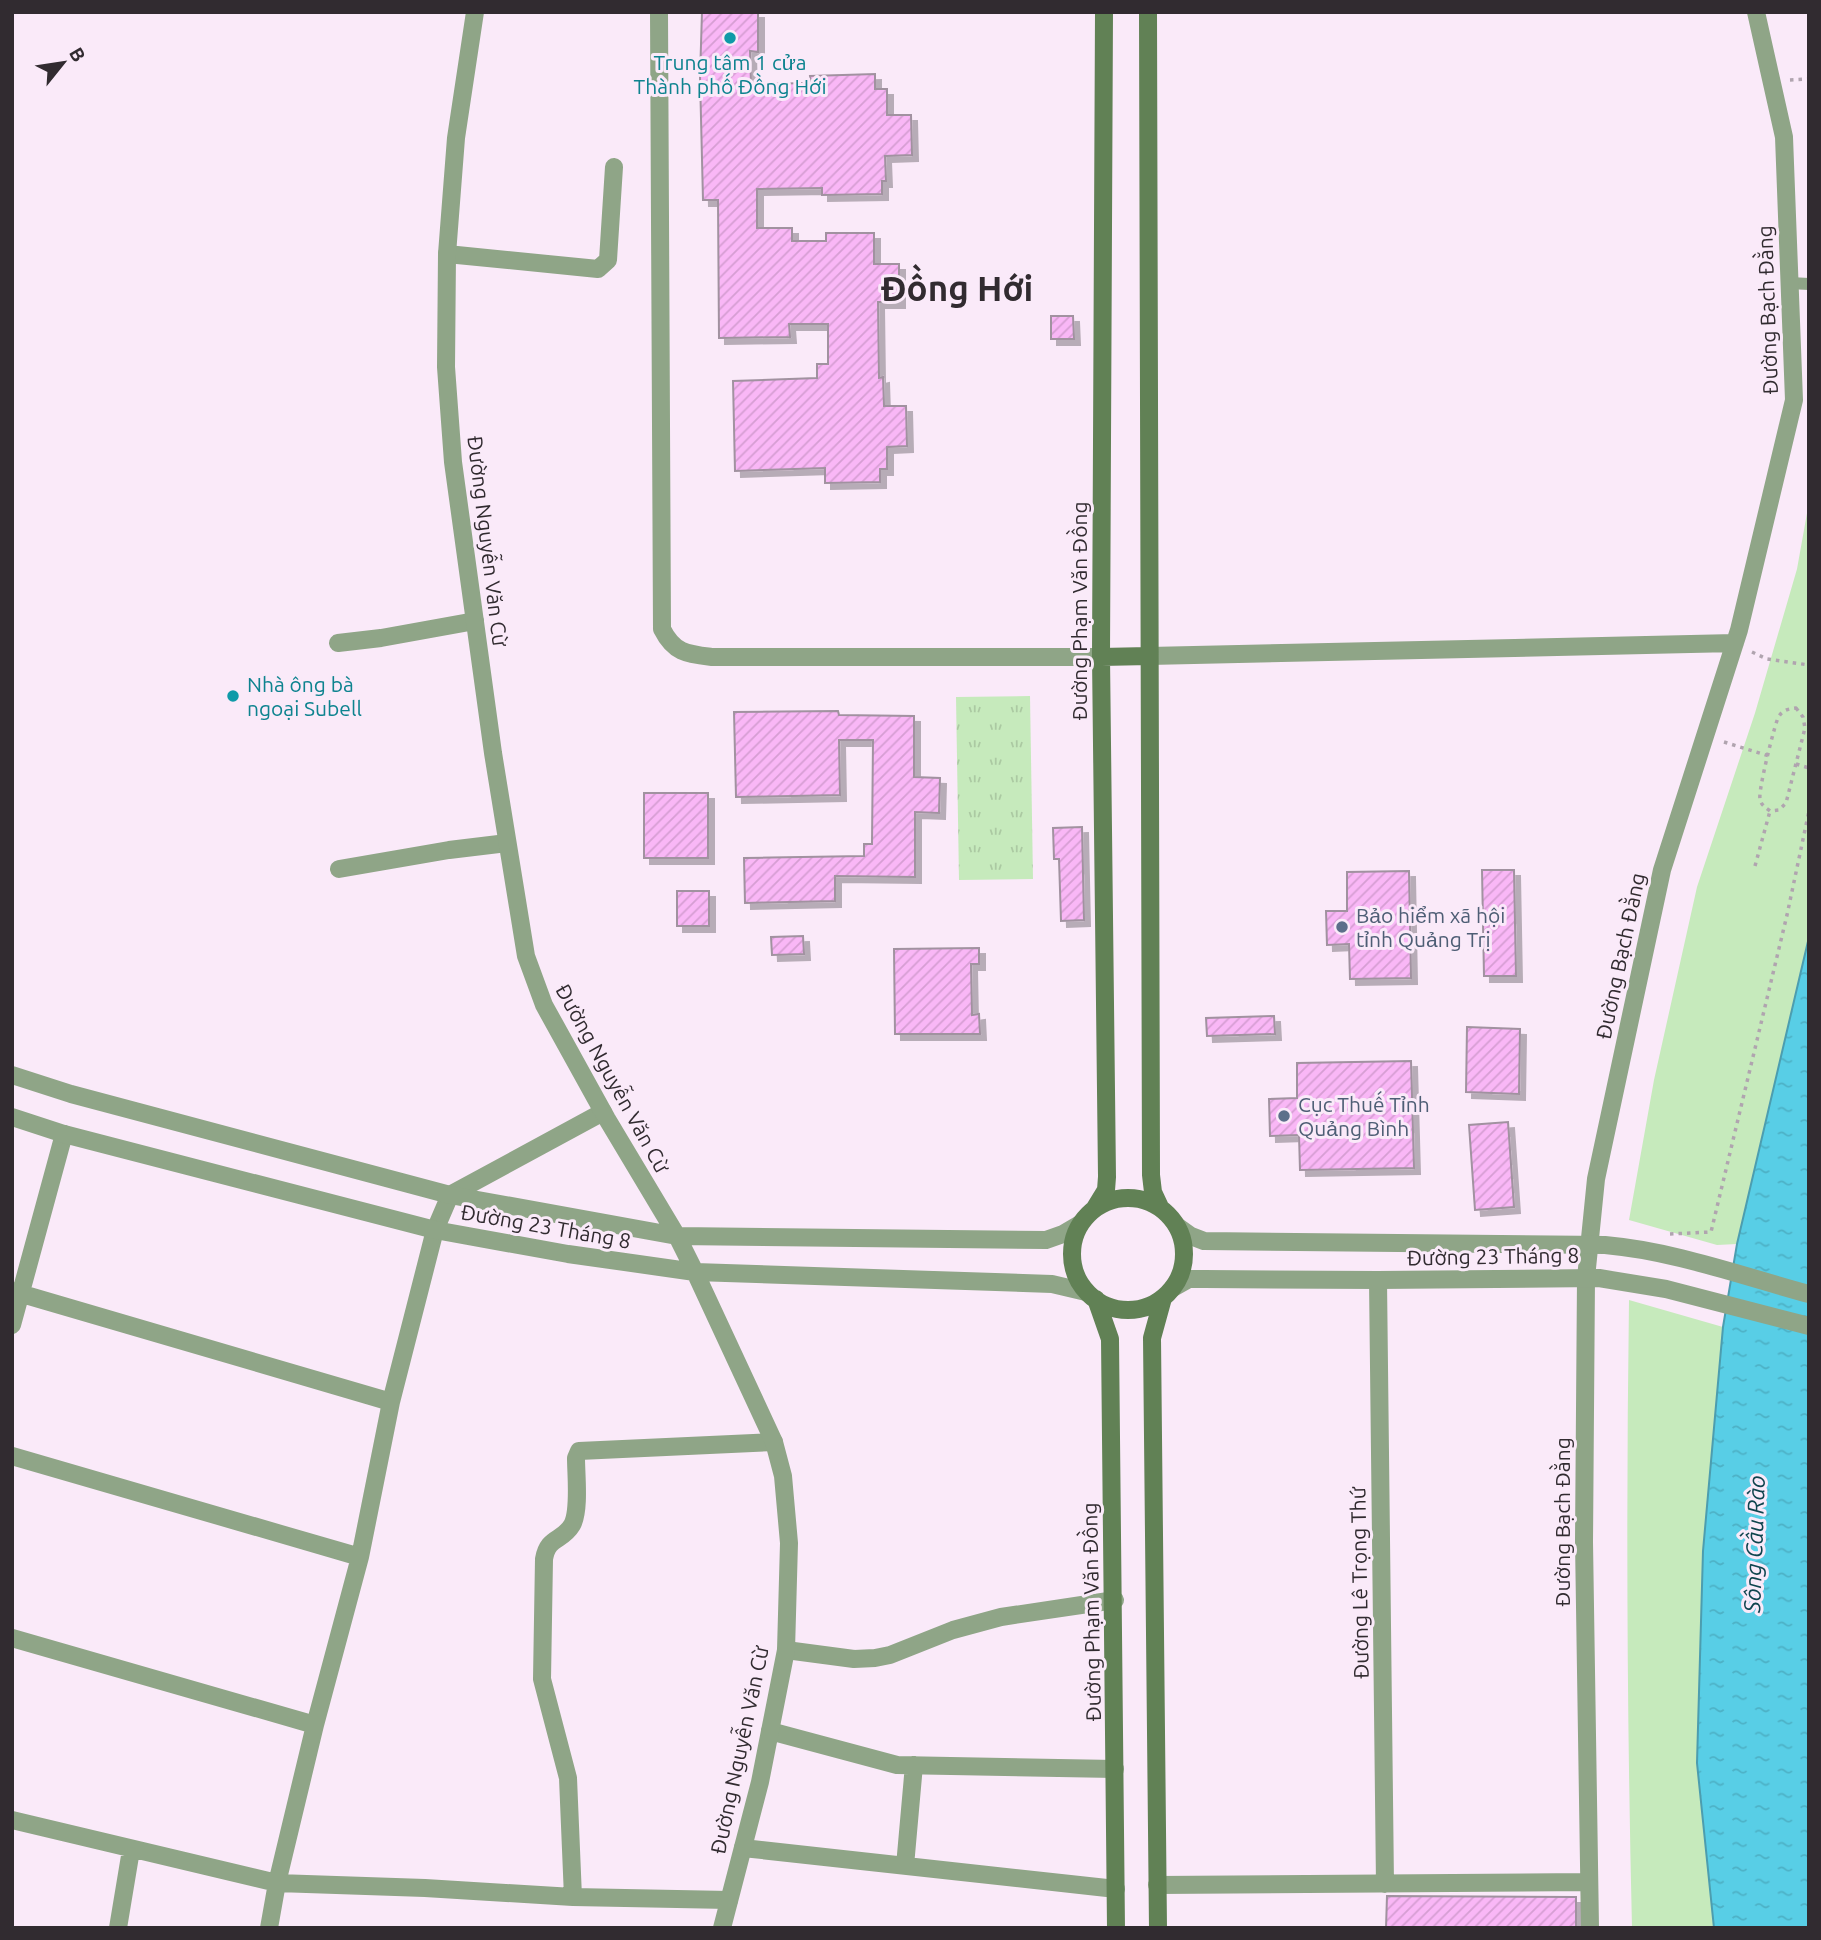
<svg xmlns="http://www.w3.org/2000/svg" width="1821" height="1940" font-family="Ubuntu,sans-serif">
<style>
.grass{fill:url(#grass-tufts)}
.green{fill:#c6eabc}
.water{fill:url(#water-ripples);stroke:#4c9daf;stroke-width:2}
.building{fill:url(#building-hatch);stroke:#a192a0;stroke-width:2;filter:url(#shadow)}
.lines{fill:none;stroke-linecap:round;stroke-linejoin:round}
.path{stroke:#b0a4af;stroke-width:3.5;stroke-dasharray:3.5 5;stroke-linecap:butt}
.service{stroke:#8fa587;stroke-width:12}
.minor{stroke:#8fa587;stroke-width:18}
.tertiary{stroke:#8fa587;stroke-width:18}
.secondary{stroke:#618155;stroke-width:18}
.culture-dot{fill:#0f9aa8;stroke:#faeaf9;stroke-width:2.5}
.service-dot{fill:#5c6f8a;stroke:#faeaf9;stroke-width:2.5}
.labels{text-anchor:middle;dominant-baseline:central;stroke-width:6;stroke-linejoin:round;paint-order:stroke}
.culture-label{font-size:21px;fill:#0d838f;stroke:#faeaf9}
.street-label{font-size:21px;fill:#312b30;stroke:#faeaf9}
.service-label{font-size:21px;fill:#4e5e75;stroke:#faeaf9;text-anchor:start}
.water-label{font-size:23px;font-style:italic;fill:#0e444e;stroke:#faeaf9}
.town-label{font-size:35px;font-weight:bold;fill:#312b30;stroke:#faeaf9}
</style>
<defs>
<pattern id="grass-tufts" width="24" height="20" patternUnits="userSpaceOnUse" patternTransform="scale(1.75)"><rect width="24" height="20" fill="#c6eabc"/><path d="M3 7l-1-3M5 7V3M7 7l1-3M15 17l-1-3M17 17v-4M19 17l1-3" fill="none" stroke="#abc9a2"/></pattern>
<pattern id="water-ripples" width="26" height="14" patternUnits="userSpaceOnUse" patternTransform="scale(1.75)"><rect width="26" height="14" fill="#58cee6"/><path d="M2 4q2-2 4 0t4 0M15 11q2-2 4 0t4 0" fill="none" stroke="#4db1c6"/></pattern>
<pattern id="building-hatch" width="6" height="6" patternUnits="userSpaceOnUse" patternTransform="scale(1.75)"><rect width="6" height="6" fill="#f9b7f6"/><path d="M-1 1l2-2M0 6l6-6M5 7l2-2" fill="none" stroke="#d69ed3"/></pattern>
<filter id="shadow"><feDropShadow dx="6" dy="6" stdDeviation="0" flood-color="#0004"/></filter>
</defs>
<rect width="100%" height="100%" fill="#faeaf9"/>
<!-- grass -->
<path class="grass" d="M1030,696L1033,879L959,880L956,697Z"/>
<!-- green -->
<path class="green" d="M1809,502V937L1737,1244L1717,1245L1629,1220L1654,1080L1697,887L1755,713L1797,569Z
M1629,1300L1723,1327L1703,1551L1697,1763L1714,1928H1632C1627,1718 1626,1509 1629,1300Z"/>
<!-- water -->
<path class="water" d="M1809,937V1928H1714L1697,1763L1703,1551L1723,1327L1737,1244Z"/>
<!-- building -->
<path class="building" d="M702,12H758V52L750,51L751,84L811,83L810,76L875,74V89H887V115H911L912,155L885,156L886,181H882V194L822,195V188L757,189V228H792V241H826V233H874V264H899V302H878L879,378L883,377L884,406H906L907,446L887,447V469H880V482L825,483V468L735,471L733,381L817,378V364H828V324H789L790,337L719,338L718,200H703L700,77Z
M1051,316H1073L1074,339H1051Z
M838,711L839,715L914,716V777L940,778L939,813L915,812V877L835,876V901L745,903L744,858L864,856V844H872L873,740H839L840,795L736,797L734,712Z
M644,793H708V858H644Z
M1082,827L1084,920L1061,921L1059,859H1054L1053,828Z
M1482,870H1514L1516,976H1484Z
M1409,871L1411,978L1350,979L1349,944L1327,945L1326,911H1347V872Z
M677,891H709V926H677Z
M803,936L804,954L772,955L771,937Z
M979,948V964H971L972,1015L979,1014L980,1034H895L894,949Z
M1274,1016L1275,1034L1207,1036L1206,1018Z
M1467,1027L1520,1029L1519,1094L1466,1092Z
M1411,1061L1414,1168L1300,1170L1299,1135L1270,1136L1269,1099L1297,1098V1063Z
M1508,1122L1514,1207L1475,1210L1469,1125Z
M1387,1896L1576,1897V1928H1386Z"/>
<g class="lines">
<!-- path -->
<path class="path" d="M1790,80L1809,79
M1752,652L1767,659L1809,665
M1796,708L1803,717L1805,728L1786,803L1779,810L1770,811C1765,807 1761,805 1760,799C1758,791 1774,727 1778,718C1782,710 1788,709 1796,708Z
M1724,742L1769,756
M1796,764L1809,768
M1755,866L1770,811
M1670,1234L1711,1232L1787,915L1809,811"/>
<!-- service -->
<path class="service" d="M1790,283L1809,284"/>
<!-- minor -->
<path class="minor" d="M659,12L662,629C674,653 687,654 712,657H1101
M447,254L598,269L608,260L614,167
M338,643L381,638L475,621
M1149,656L1735,643
M339,869L449,850L507,843
M1378,1280L1385,1884
M12,1291L391,1402
M12,1325L64,1134
M12,1456L360,1557
M12,1638L315,1725
M786,1650L854,1659L875,1658L890,1655L953,1630L1001,1617L1115,1600
M770,1731L897,1765L1115,1769
M12,1820L277,1883L425,1888L573,1897L729,1900
M743,1848L1116,1889
M905,1866L914,1765
M1157,1885L1589,1882
M573,1897L568,1778L542,1679L544,1559C548,1536 562,1542 572,1525C580,1511 576,1475 576,1458L579,1451L774,1442
M118,1928L131,1850
M269,1928L277,1883L315,1725L360,1557L391,1402L435,1230L450,1195L603,1112
M1590,1928L1584,1542L1586,1278L1596,1179L1662,870L1739,630L1794,400L1784,137L1756,12"/>
<!-- tertiary -->
<path class="tertiary" d="M475,12L456,138L447,254L446,367L453,462L493,753L526,956L544,1005L607,1119L677,1236L695,1272L774,1442L783,1476L789,1543L786,1650L760,1782L722,1928
M12,1075L71,1094L450,1195L677,1236L1046,1240L1063,1234L1080,1224
M12,1117L64,1134L435,1230L568,1254L695,1272L1052,1284L1086,1292
M1177,1226L1191,1236L1204,1241L1605,1245C1674,1251 1742,1276 1809,1294
M1173,1288L1189,1279H1204L1378,1280L1599,1278L1666,1289L1809,1326"/>
<!-- secondary -->
<path class="secondary" d="M1148,12L1151,1175L1153,1192L1160,1207
M1101,657L1149,656
M1072 1254a56 56 0 1 1 112 0a56 56 0 1 1-112 0Z
M1095,1208L1106,1190L1107,1177L1101,657L1104,12
M1096,1299L1110,1339L1116,1928
M1158,1928L1152,1338L1163,1298"/>
</g>
<!-- markers -->
<g class="culture-dot">
<circle cx="730" cy="38" r="7"/>
<circle cx="233" cy="696" r="7"/>
</g>
<g class="service-dot">
<circle cx="1342" cy="927" r="7"/>
<circle cx="1284" cy="1116" r="7"/>
</g>
<g class="labels">
<!-- culture labels -->
<g class="culture-label">
<text x="730" y="62">Trung tâm 1 cửa<tspan x="730" dy="24">Thành phố Đồng Hới</tspan></text>
<text x="247" y="684" text-anchor="start">Nhà ông bà<tspan x="247" dy="24">ngoại Subell</tspan></text>
</g>
<!-- street labels -->
<g class="street-label">
<text transform="translate(1767 310) rotate(-92)">Đường Bạch Đằng</text>
<text transform="translate(488 541) rotate(83)">Đường Nguyễn Văn Cừ</text>
<text transform="translate(1079 611) rotate(-90)">Đường Phạm Văn Đồng</text>
<text transform="translate(1620 956) rotate(-78)">Đường Bạch Đằng</text>
<text transform="translate(613 1078) rotate(61)">Đường Nguyễn Văn Cừ</text>
<text transform="translate(546 1226) rotate(10)">Đường 23 Tháng 8</text>
<text transform="translate(1493 1256) rotate(-1)">Đường 23 Tháng 8</text>
<text transform="translate(1562 1522) rotate(-90)">Đường Bạch Đằng</text>
<text transform="translate(1359 1583) rotate(-91)">Đường Lê Trọng Thứ</text>
<text transform="translate(1091 1612) rotate(-91)">Đường Phạm Văn Đồng</text>
<text transform="translate(739 1750) rotate(-78)">Đường Nguyễn Văn Cừ</text>
</g>
<!-- service labels -->
<g class="service-label">
<text x="1356" y="915">Bảo hiểm xã hội<tspan x="1356" dy="24">tỉnh Quảng Trị</tspan></text>
<text x="1298" y="1104">Cục Thuế Tỉnh<tspan x="1298" dy="24">Quảng Bình</tspan></text>
</g>
<!-- water labels -->
<g class="water-label">
<text transform="translate(1754 1544) rotate(-88)">Sông Cầu Rào</text>
</g>
<!-- town labels -->
<g class="town-label">
<text x="957" y="288">Đồng Hới</text>
</g>
</g>
<!-- border -->
<rect width="1821" height="1940" fill="none" stroke="#312b30" stroke-width="28"/>
<!-- north arrow -->
<g transform="translate(63 63) rotate(60)" stroke="#faeaf9" stroke-width="5" paint-order="stroke">
<path d="M0-5L12 26L0 18L-12 26Z" fill="#312b30"/>
<text y="-10" font-size="19" font-weight="bold" text-anchor="middle" fill="#312b30">B</text>
</g>
</svg>
